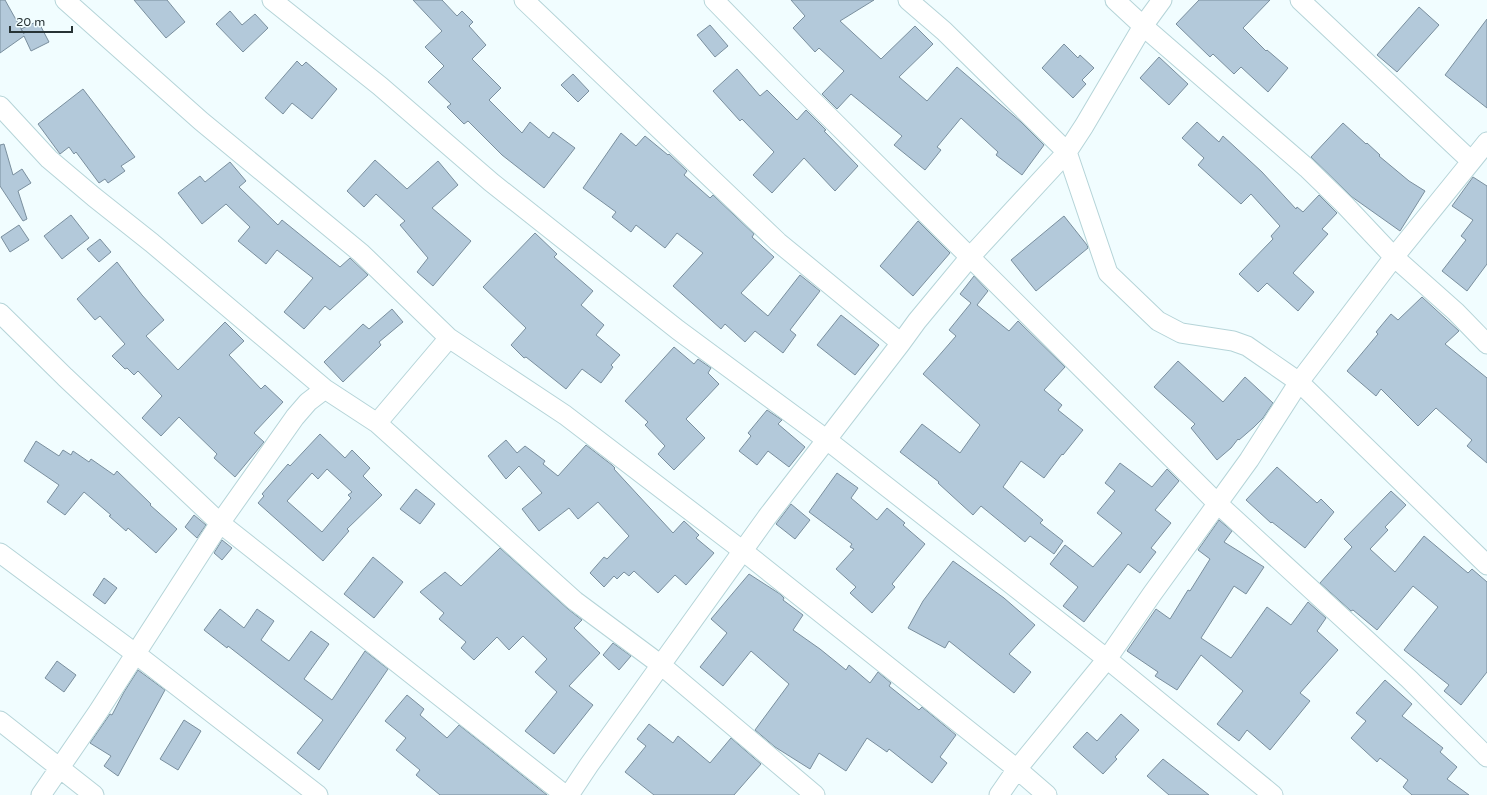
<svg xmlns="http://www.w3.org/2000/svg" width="1487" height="795" font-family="'Varela Round',sans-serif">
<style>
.building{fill:#b3c9da;stroke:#7a8f9e;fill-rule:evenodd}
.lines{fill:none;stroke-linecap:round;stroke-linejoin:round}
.street-casing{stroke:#b5d4d8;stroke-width:21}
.street{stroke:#fff;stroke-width:19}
</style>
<rect width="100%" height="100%" fill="#f1fdff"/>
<!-- building -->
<path class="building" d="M0,0H5L24,34L21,29L38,21L49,42L31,51L24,36L0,53Z
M134,0H167L185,22L166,38Z
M413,0H442L457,16L462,11L473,22L469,26L486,45L472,59L501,88L489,100L522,133L530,122L549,138L553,132L575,148L544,188L502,155L468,121L464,124L447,107L451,104L428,82L444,66L425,47L442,31Z
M791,0H874L840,21L881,59L915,26L933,44L899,77L927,101L957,67L1021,122L1044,145L1022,175L996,155L998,152L961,118L937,147L941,150L925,170L894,145L902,136L851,94L837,109L822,94L844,71L819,48L815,52L793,28L805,16Z
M1199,0H1270L1243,28L1266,51L1267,50L1288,68L1268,92L1241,67L1234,74L1213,54L1210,57L1176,24Z
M1419,7L1439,25L1397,72L1377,55Z
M230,11L242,25L255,14L268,28L243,52L216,24Z
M1487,19V108L1445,75Z
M710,25L728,46L715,57L697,35Z
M1064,44L1078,58L1080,55L1094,68L1082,80L1086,84L1073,98L1042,68Z
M1159,57L1188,84L1169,105L1140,78Z
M297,61L302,66L306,62L337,89L312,119L292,103L283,114L265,98Z
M737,69L760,96L767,90L797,120L806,110L826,130L824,131L858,166L835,191L804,158L772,193L753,175L774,152L742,119L740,121L713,91Z
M573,74L589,91L578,102L561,85Z
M83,89L135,157L121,166L125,171L108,183L105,179L99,183L76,152L74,154L69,147L60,154L38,124Z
M1197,122L1219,142L1223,136L1262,172L1296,209L1297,207L1303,212L1319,195L1337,213L1322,229L1328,234L1293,273L1314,292L1298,311L1267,283L1258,292L1239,274L1273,239L1271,236L1280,226L1251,194L1241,204L1198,165L1204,158L1182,138Z
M1343,123L1366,144L1367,143L1380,155L1379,156L1409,181L1425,191L1400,231L1352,197L1311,157Z
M621,133L636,146L645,136L668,155L669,154L687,171L684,175L710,198L713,195L754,234L752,237L774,257L741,293L768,316L800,275L820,291L790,330L796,335L783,353L755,331L745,342L725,324L721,329L673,286L703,253L677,233L665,248L636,225L631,232L612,217L616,212L583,188Z
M4,144L13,175L22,169L31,183L18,191L27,219L23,221L0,186V145Z
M375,160L407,189L438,161L458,185L432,208L471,241L433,286L417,272L428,258L400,225L405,221L376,194L364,207L347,191Z
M230,162L246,181L239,187L278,225L282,220L340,267L350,258L368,275L330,310L325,306L304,329L284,312L313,278L277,250L266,264L238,241L250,227L226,204L202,224L178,193L200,176L205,182Z
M1473,177L1487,186V264L1467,291L1442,271L1466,240L1461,236L1473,220L1452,206Z
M71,215L89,238L62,259L44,236Z
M1064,216L1087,245L1088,248L1036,291L1011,260Z
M918,221L950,253L913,296L880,266Z
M19,225L29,240L10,252L1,237Z
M535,233L557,254L554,257L593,291L581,305L604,325L596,335L620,355L611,365L613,367L601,383L582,369L566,389L526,357L524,358L511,345L526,328L483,287Z
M100,239L111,252L99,262L87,249Z
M117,262L142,295L164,320L146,336L178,370L225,322L244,341L229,355L261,389L265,385L283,402L254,433L264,442L235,477L214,458L217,454L179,417L161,436L142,418L162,396L138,371L134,375L127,368L125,369L112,356L125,344L100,316L95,320L77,299Z
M974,276L988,291L977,305L1009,331L1018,321L1065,367L1044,390L1062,405L1058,410L1083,430L1063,455L1062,454L1044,478L1021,461L1003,487L1043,520L1040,523L1063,541L1054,554L1030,536L1025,542L981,506L973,515L938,483L939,482L900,452L922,424L960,453L980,425L923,374L956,336L949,330L971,303L960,294Z
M1422,297L1459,331L1445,344L1487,378V463L1467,446L1472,440L1436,408L1418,426L1381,389L1376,396L1347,371L1378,334L1376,332L1391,314L1398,320Z
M392,309L403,322L379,342L381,345L343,382L324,362L363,324L369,329Z
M841,315L879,345L855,375L817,345Z
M674,347L694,364L698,359L711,368L708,373L719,384L686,419L705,438L674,470L658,454L665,446L645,425L648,422L625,401Z
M1178,361L1223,402L1245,377L1273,403L1263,418L1254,427L1239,440L1238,439L1231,448L1217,460L1191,428L1195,424L1154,387Z
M767,410L782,420L778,424L805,447L789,467L768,451L757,465L739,451L751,436L748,433Z
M320,434L345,458L352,450L370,468L363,476L382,495L347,529L349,531L323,561L258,503L264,496L262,494L288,464L290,466ZM327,469L352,492L348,495L351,498L322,532L287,501L312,473L318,479Z
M506,440L517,453L525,446L545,461L543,464L558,476L586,445L612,465L615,468L614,469L673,533L684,521L699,535L696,538L714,553L686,585L675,575L658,593L634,571L629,576L624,572L617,579L614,576L604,587L590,573L604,557L607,559L629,536L598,502L578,519L569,508L539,531L522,509L542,493L519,466L506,479L488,456Z
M36,441L59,456L63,450L71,455L73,451L89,462L91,459L114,475L117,471L151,504L150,505L177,529L156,553L128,528L126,531L109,516L111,515L84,492L65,515L47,502L59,485L24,461Z
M1120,463L1152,487L1167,469L1179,481L1155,510L1171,523L1151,548L1156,552L1140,573L1128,564L1084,622L1063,606L1078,587L1050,564L1065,545L1093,567L1122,533L1097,513L1115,491L1105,483Z
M1277,467L1317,503L1321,499L1334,512L1305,548L1272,522L1271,523L1246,500Z
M837,473L858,488L851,498L877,520L887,508L905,523L903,525L925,544L892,584L895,587L872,613L850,593L856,587L836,569L854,549L850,547L852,544L809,512Z
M416,489L435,504L420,524L400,509Z
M1391,491L1406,505L1385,527L1388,530L1370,549L1395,572L1424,536L1468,573L1472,569L1487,582V672L1461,705L1444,691L1449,685L1404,650L1438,607L1413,586L1377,630L1353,610L1351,611L1320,583L1352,547L1344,539Z
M791,504L810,520L795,539L776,524Z
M194,515L206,525L197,538L185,527Z
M1219,520L1232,531L1224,542L1264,567L1246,594L1234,586L1201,638L1231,658L1267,607L1291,625L1308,602L1326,618L1317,631L1338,650L1300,693L1310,701L1270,750L1247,730L1239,741L1217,724L1243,691L1201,655L1177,690L1155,676L1158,672L1127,651L1156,609L1170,619L1188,590L1190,591L1210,559L1198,550Z
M222,540L232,548L222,560L214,553Z
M500,548L568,609L582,620L574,628L600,653L569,686L593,705L554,754L525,731L557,692L535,672L547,659L523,636L509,650L497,637L474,660L461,648L466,642L439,619L444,613L420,592L445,572L461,586Z
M373,557L403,582L374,618L344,594Z
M953,561L1004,598L1035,625L1009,654L1031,672L1014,693L949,641L945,648L908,628L923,601Z
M749,574L780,594L784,598L783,600L803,615L793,630L820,649L846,670L849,665L870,683L878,672L891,683L889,686L919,710L922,707L956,735L940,757L947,763L932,783L889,749L887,752L867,738L846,771L819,753L810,769L775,747L755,730L789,684L751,651L723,686L700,667L727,633L711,619Z
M104,578L117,588L105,604L93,595Z
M220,609L244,628L257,609L274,621L261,640L289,661L311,631L329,644L304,679L332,700L365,651L388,669L319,770L297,753L323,720L228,646L227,648L204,630Z
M613,643L631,656L619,670L603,655Z
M57,661L76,675L64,692L45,678Z
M138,670L165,690L118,776L104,766L111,756L90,743L110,714L112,715L124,692Z
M1385,680L1412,704L1402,716L1443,748L1440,752L1457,767L1447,779L1469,795H1412L1403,787L1408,780L1380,758L1377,762L1351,738L1366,721L1356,713Z
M407,695L424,709L420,715L447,738L459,725L547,795H440L416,775L420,770L396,750L406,738L385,721Z
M1121,714L1139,730L1115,757L1117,759L1103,774L1073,747L1087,732L1097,741Z
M184,720L201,731L178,770L160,759Z
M649,724L673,743L678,736L710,763L731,738L761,764L734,795H654L625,772L646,746L637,739Z
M1163,759L1209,795H1169L1147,776Z"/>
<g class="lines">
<!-- street casing -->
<g class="street-casing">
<path id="street" d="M65,0L201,121L361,253L449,338L565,415L743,551L1017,769L1047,795
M272,0L380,86L491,182L678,330L827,440L1107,659L1273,795
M524,0L778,242L901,343
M714,0L797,85L1217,503L1409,679L1487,757
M908,0L944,31L1067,152L1108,273L1158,321L1181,333L1233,341L1247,346L1299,382L1487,565
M1115,0L1143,26L1307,168L1344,204L1394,257L1456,312L1487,344
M1300,0L1471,161
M0,106L49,159L94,197L152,243L325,389L377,423L575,601L661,665L815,795
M0,313L65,377L220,523L565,795
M377,423L449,338
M0,553L136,654L318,795
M0,721L94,795
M41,795L98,712L220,523L295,417L308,402L325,389
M569,795L589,765L767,517L901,343L917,321L970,257L1067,152L1084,126L1143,26L1162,0
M999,795L1017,769L1107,659L1152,594L1249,460L1299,382L1394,257L1487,142"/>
</g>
<!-- street -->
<use href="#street" class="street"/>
</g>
<!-- scale -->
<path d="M10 26v6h62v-6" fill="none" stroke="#273335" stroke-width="2"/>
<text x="16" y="26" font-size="12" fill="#273335" stroke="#f1fdff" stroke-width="3" paint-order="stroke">20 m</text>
</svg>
